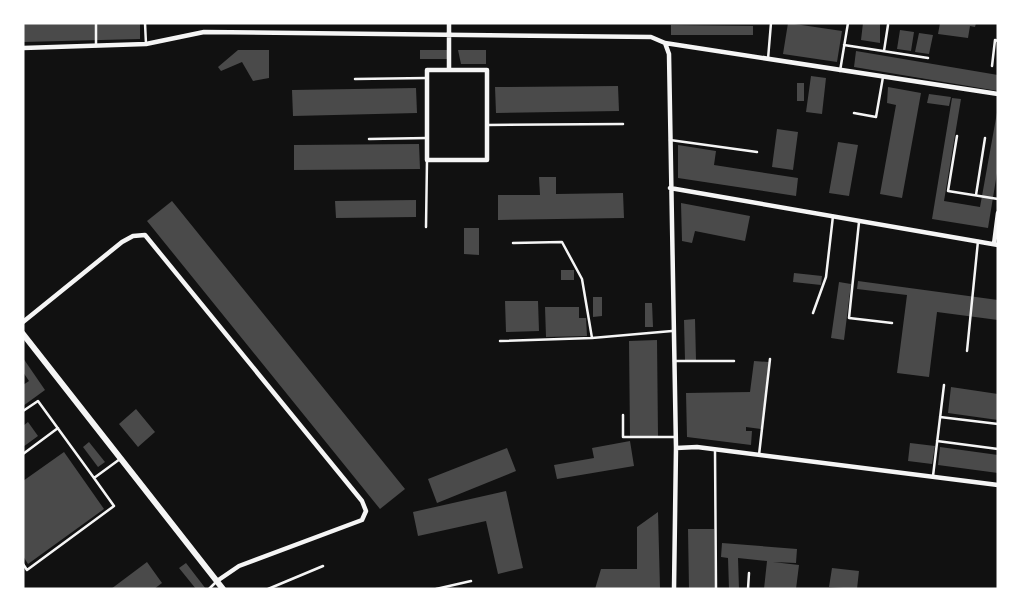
<svg xmlns="http://www.w3.org/2000/svg" width="1021" height="612" font-family="'Asap Condensed',sans-serif">
<style>
.building{fill:#4a4a4a}
.lines{fill:none;stroke-linecap:round;stroke-linejoin:round}
.service{stroke:#f5f5f5;stroke-width:2.5}
.minor{stroke:#f5f5f5;stroke-width:4.5}
.tertiary{stroke:#f5f5f5;stroke-width:6}
</style>
<rect width="100%" height="100%" fill="#111"/>
<!-- building -->
<path class="building" d="M140,23V39L23,42V24Z
M788,23L842,31L837,62L783,54Z
M863,23H880V43L861,40Z
M940,23H976L975,27L970,26L968,38L938,34Z
M671,25L753,26V35H671Z
M900,30L914,32L911,51L897,49Z
M919,33L933,35L929,54L915,52Z
M238,50H269V78L253,81L242,62L221,71L218,67Z
M420,50H448V59H420Z
M458,50H486V64H461Z
M856,51L998,75V91L854,67Z
M811,76L826,78L822,114L806,112Z
M797,83H804V101H797Z
M618,86L619,111L496,113L495,87Z
M888,87L921,93L902,198L880,194L896,105L887,103Z
M416,88L417,113L293,116L292,90Z
M929,94L951,97L949,106L927,103Z
M952,98L961,99L944,201L980,207L998,107V167L988,228L932,219Z
M777,129L798,132L793,170L772,167Z
M838,142L858,145L849,196L829,193Z
M419,144L420,169L294,170V145Z
M678,145L716,151L714,165L798,178L796,196L678,178Z
M539,177H556V194L623,193L624,218L498,220V195H540Z
M416,200V217L336,218L335,201Z
M172,201L405,489L380,509L147,221Z
M681,203L750,216L745,241L695,231L692,243L682,241Z
M464,228H479V255L464,254Z
M561,270H574V280H561Z
M794,273L822,276L821,285L793,282Z
M858,281L998,300V320L937,312L929,377L897,373L907,295L857,289Z
M839,282L851,284L844,340L831,338Z
M593,297H602V316L593,317Z
M505,301H538L539,331L506,332Z
M645,303H652L653,327H645Z
M545,307H579V318H586L587,336L546,337Z
M695,319L696,360H685L684,320Z
M657,340L658,436L630,437L629,341Z
M23,358L45,390L23,406V385L29,381L23,372Z
M754,361L769,362L761,429L746,427V431H752L751,445L687,437L686,393L750,392Z
M951,387L998,394V420L948,413Z
M136,409L155,432L138,447L119,424Z
M28,422L38,436L23,447V426Z
M630,441L634,466L557,479L554,465L594,458L592,448Z
M89,442L105,462L98,467L83,447Z
M910,443L935,446L932,464L908,461Z
M940,447L998,455V473L938,465Z
M507,448L516,471L437,503L428,479Z
M64,452L104,509L28,564L23,556V481Z
M506,491L523,568L498,574L486,521L418,536L413,512Z
M658,512L660,589H595L601,569H637V527Z
M688,529H714L715,589H689Z
M722,543L797,549L796,563L773,562L799,565L796,589H764L767,561L738,558L739,589H729L728,558L721,557Z
M147,562L162,583L154,589H111Z
M186,563L206,589H196L179,568Z
M832,568L859,571L857,589L829,587Z"/>
<g class="lines">
<!-- service -->
<path class="service" d="M96,23V46
M145,23L146,44
M844,45L928,58
M884,51L888,25
M768,59L771,23
M992,66L995,40L998,41
M840,71L848,23
M355,79L427,78
M854,113L876,117L883,77
M487,125L623,124
M957,136L948,191L998,199
M369,139L427,138
M670,140L757,152
M976,195L985,138
M859,222L849,318L892,323
M426,227L427,160
M513,243L562,242L582,279L592,338L672,331
M813,313L826,277L833,216
M500,341L592,338
M967,351L978,241
M674,361H734
M23,411L38,401L94,478L120,459
M623,415V437H675
M940,417L998,424
M937,441L998,449
M715,450L716,589
M23,454L58,428
M759,455L770,359
M933,476L944,385
M23,564L27,570L114,506L94,478
M209,589L217,581
M268,589L323,566
M436,589L471,581
M748,589L749,573"/>
<!-- minor -->
<path class="minor" d="M449,23V70
M665,43L998,94
M23,48L146,44L204,32L651,37L665,43L669,54L676,448L674,589
M427,70H487V160H427Z
M670,188L998,245
M994,244L998,213
M23,322L122,242L133,236L145,235L362,501L366,511L362,520L239,566L217,581
M676,448L697,447L998,485"/>
<!-- tertiary -->
<path class="tertiary" d="M23,334L223,589"/>
</g>
<!-- border -->
<rect width="1021" height="612" fill="none" stroke="#ffffff" stroke-width="49"/>
</svg>
